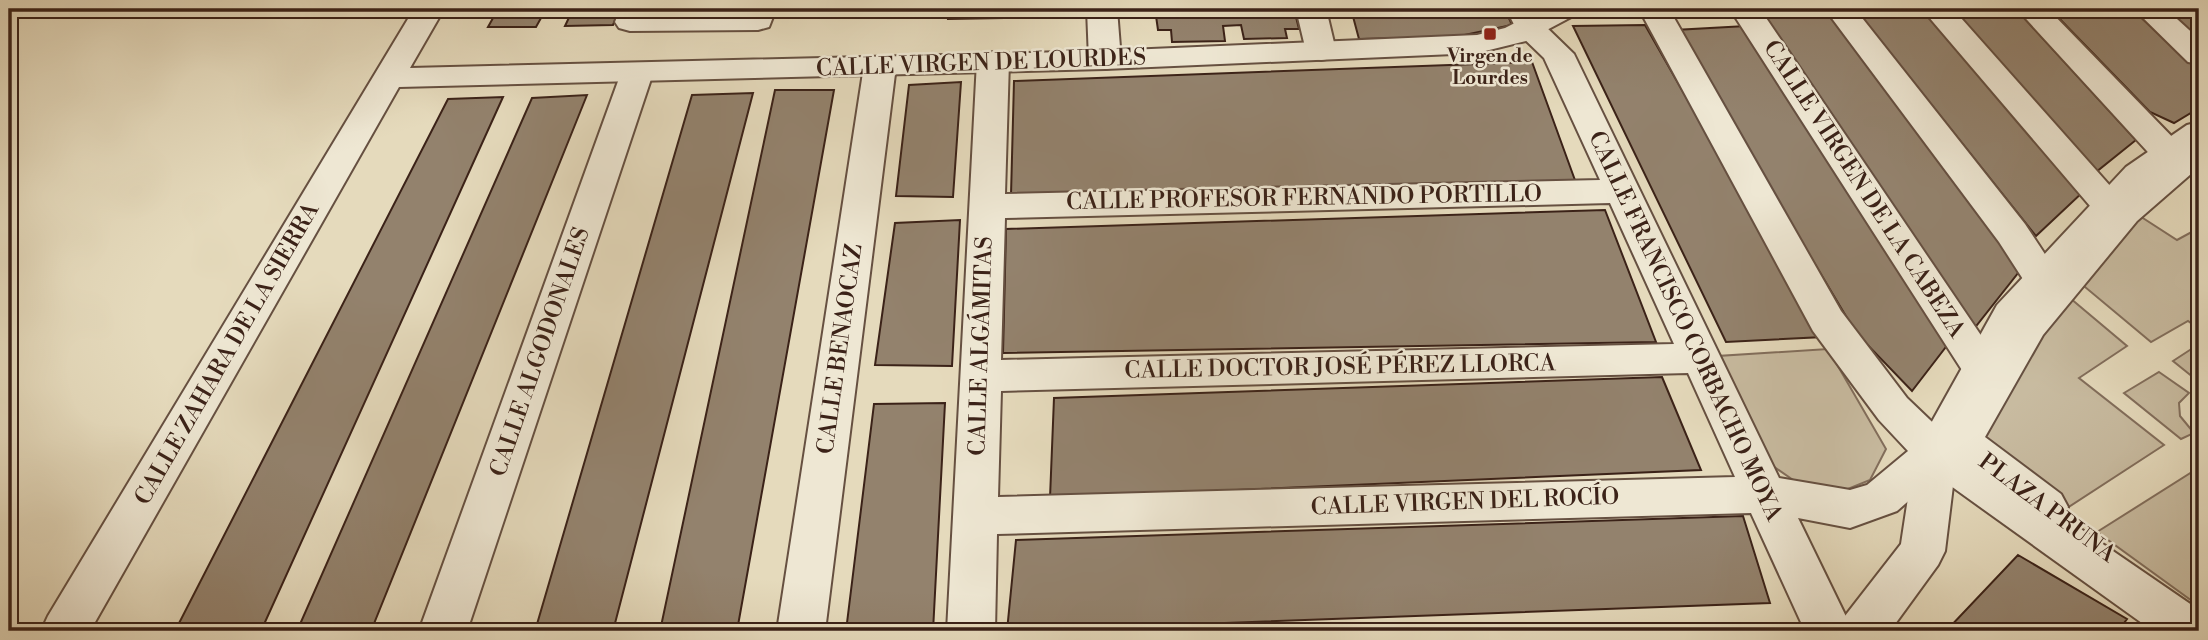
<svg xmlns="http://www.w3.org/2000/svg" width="2208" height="640" font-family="'Libre Bodoni',serif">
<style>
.green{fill:#c8bba0;stroke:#826e5c;stroke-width:2}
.building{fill:#93826d;stroke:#3b2218;stroke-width:2}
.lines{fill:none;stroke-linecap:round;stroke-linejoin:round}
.pedestrian-casing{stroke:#665041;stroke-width:4}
.minor-casing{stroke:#665041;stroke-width:4}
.tertiary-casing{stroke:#665041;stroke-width:4}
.pedestrian{fill:#eee7d3;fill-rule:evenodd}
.minor{fill:#eee7d3;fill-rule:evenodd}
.tertiary{fill:#eee7d3;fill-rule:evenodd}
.poi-dot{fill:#8f2418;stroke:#eee7d3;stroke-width:2.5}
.labels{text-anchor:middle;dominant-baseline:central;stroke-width:5;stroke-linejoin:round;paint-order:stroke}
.far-poi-label{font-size:19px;font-weight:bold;fill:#3b2218;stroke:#eee7d3}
.street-label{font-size:23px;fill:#3b2218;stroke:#eee7d3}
</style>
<rect width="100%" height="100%" fill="#e5dabc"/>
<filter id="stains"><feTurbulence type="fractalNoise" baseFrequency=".00286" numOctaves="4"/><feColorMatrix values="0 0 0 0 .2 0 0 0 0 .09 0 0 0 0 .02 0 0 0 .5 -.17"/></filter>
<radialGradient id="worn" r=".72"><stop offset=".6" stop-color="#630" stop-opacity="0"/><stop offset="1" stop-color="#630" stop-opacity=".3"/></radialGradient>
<!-- green -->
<path class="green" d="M2132,211l45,29 22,-12v101l-11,-8 -37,21 -78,-65z
M2064,293l63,53 -48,32 85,67 -103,67 -77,-57 -8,-28z
M2199,344v38l-26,-21z
M1828,349l58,100 -16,31 -27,11h-34l-39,-27 -52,-108z
M2159,372l30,21 -10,10 1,13 14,17 -13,6 -57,-46z
M2192,472l7,6v128l-102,-74z"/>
<!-- building -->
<path class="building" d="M498,9h48l-10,18h-48z
M573,9h47l-7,16 -48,1z
M949,9h56l-1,9 -56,1z
M1018,9h56v8l-57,1z
M1155,9h139l5,20h-14l2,9 -43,1 -3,-14 -18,1 2,15 -53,1 -1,-12h-13z
M1351,9h154l7,16 -57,12 -96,2z
M1756,9h69l197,259 -49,62z
M1855,9h67l162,182 -48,45z
M1952,9h64l120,131 -40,32z
M2050,9h82l67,62v37l-25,15 -24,-11z
M2167,9h32v30z
M1645,25l178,312 -97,5 -153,-316z
M1746,26l206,313 -40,52 -56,-58 -181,-303z
M1532,62l44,121 -565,12 3,-114z
M961,82l-8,115 -57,-1 13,-111z
M775,90h59l-97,541h-77z
M753,93l-140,538h-78l157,-536z
M587,95l-216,536h-74l235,-533z
M503,97l-242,534h-86l273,-532z
M1605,210l51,132 -653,11 3,-124z
M960,220l-8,146 -77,-1 20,-142z
M1662,377l39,93 -651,28 4,-100z
M945,403l-12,228h-87l28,-227z
M1743,516l27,87 -763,28 9,-91z
M2018,555l109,64 -9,12h-172z"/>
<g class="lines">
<defs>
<path id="pedestrian" d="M620,9h30l-2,4 97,-1 1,-3h30l-7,18 -11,3 -128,1 -11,-3 -4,-6z
M2199,142v25l-62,54 -94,114 -58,102 76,57 7,13 -7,13 -15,5 -15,-5 -74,-56 -14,-27 72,-122 96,-112 60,-49z"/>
<path id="minor" d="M1087,9h30l4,51 -5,7 -11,2 -11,-2 -5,-7z
M1296,9h30l10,42 -4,7 -11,2 -11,-2 -4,-7z
M1506,9h30l7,15 31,30 205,424 71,12 17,-5 41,-34 -29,-31 -66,-89 -174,-322h30l172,302 66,87 44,42 248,170v21h-46l-216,-155 -40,35 -47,17 -52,-10 55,113h-48l-54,-118 -754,21 -2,97h-48l30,-570 5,-7 11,-2 11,2 5,7 -4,133 595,-14 -56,-122 -25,-24zM1610,203l64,141 -673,16 4,-142zM1688,373l47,104 -737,20 3,-106z
M1730,9h30l237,350 6,11 -6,11 -14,4 -14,-4z
M1825,9h30l170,215 37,56 -6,10 -13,3 -13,-3 -31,-48z
M1922,9h31l167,188 6,8 -6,8 -12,4 -12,-4z
M2017,9h31l133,137 5,8 -5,8 -12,3 -12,-3z
M2134,9h32l33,30v25l-11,-2z
M880,57l11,2 5,7 -71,565h-48l87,-565 5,-7z
M637,63l11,3 5,7 -186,558h-48l202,-558 5,-7z"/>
<path id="tertiary" d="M414,9h30l-34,59 695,-17 372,-16 28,-7 37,-19h37l-4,6 -49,26 -49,12 -372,16 -706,18 -309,544h-49l7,-15z
M2199,122v27l-49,34 -124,140 -69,130 -12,98 -7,14 -48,66h-52l7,-15 56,-72 14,-92 82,-147 129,-138 61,-42z"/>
</defs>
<!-- pedestrian casing -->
<use href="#pedestrian" class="pedestrian-casing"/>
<!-- minor casing -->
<use href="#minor" class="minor-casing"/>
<!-- tertiary casing -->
<use href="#tertiary" class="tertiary-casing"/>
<!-- pedestrian -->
<use href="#pedestrian" class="pedestrian"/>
<!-- minor -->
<use href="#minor" class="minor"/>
<!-- tertiary -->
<use href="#tertiary" class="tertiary"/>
</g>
<!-- markers -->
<rect class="poi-dot" x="1483" y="27" width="14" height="14" rx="3.5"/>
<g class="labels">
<!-- far-poi labels -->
<g class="far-poi-label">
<text x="1490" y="56">Virgen de<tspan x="1490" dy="22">Lourdes</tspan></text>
</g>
<!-- street labels -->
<g class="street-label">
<text transform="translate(981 63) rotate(-2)">CALLE VIRGEN DE LOURDES</text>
<text transform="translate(1864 189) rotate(57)">CALLE VIRGEN DE LA CABEZA</text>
<text transform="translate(1304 198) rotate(-1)">CALLE PROFESOR FERNANDO PORTILLO</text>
<text transform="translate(1685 326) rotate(65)">CALLE FRANCISCO CORBACHO MOYA</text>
<text transform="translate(981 346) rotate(-88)">CALLE ALGÁMITAS</text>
<text transform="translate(840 349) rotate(-82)">CALLE BENAOCAZ</text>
<text transform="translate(540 352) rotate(-71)">CALLE ALGODONALES</text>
<text transform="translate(227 354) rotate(-60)">CALLE ZAHARA DE LA SIERRA</text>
<text transform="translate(1340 367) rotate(-1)">CALLE DOCTOR JOSÉ PÉREZ LLORCA</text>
<text transform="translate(1465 502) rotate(-2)">CALLE VIRGEN DEL ROCÍO</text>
<text transform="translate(2047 508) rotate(37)">PLAZA PRUNA</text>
</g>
</g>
<!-- margin -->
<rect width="2208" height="640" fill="none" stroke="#e5dabc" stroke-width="35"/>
<rect x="10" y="10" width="2187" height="619" fill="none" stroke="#3b2218" stroke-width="3.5"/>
<rect x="18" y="18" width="2173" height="605" fill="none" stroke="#3b2218" stroke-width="2"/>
<rect width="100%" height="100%" filter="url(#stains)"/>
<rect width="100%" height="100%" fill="url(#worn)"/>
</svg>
